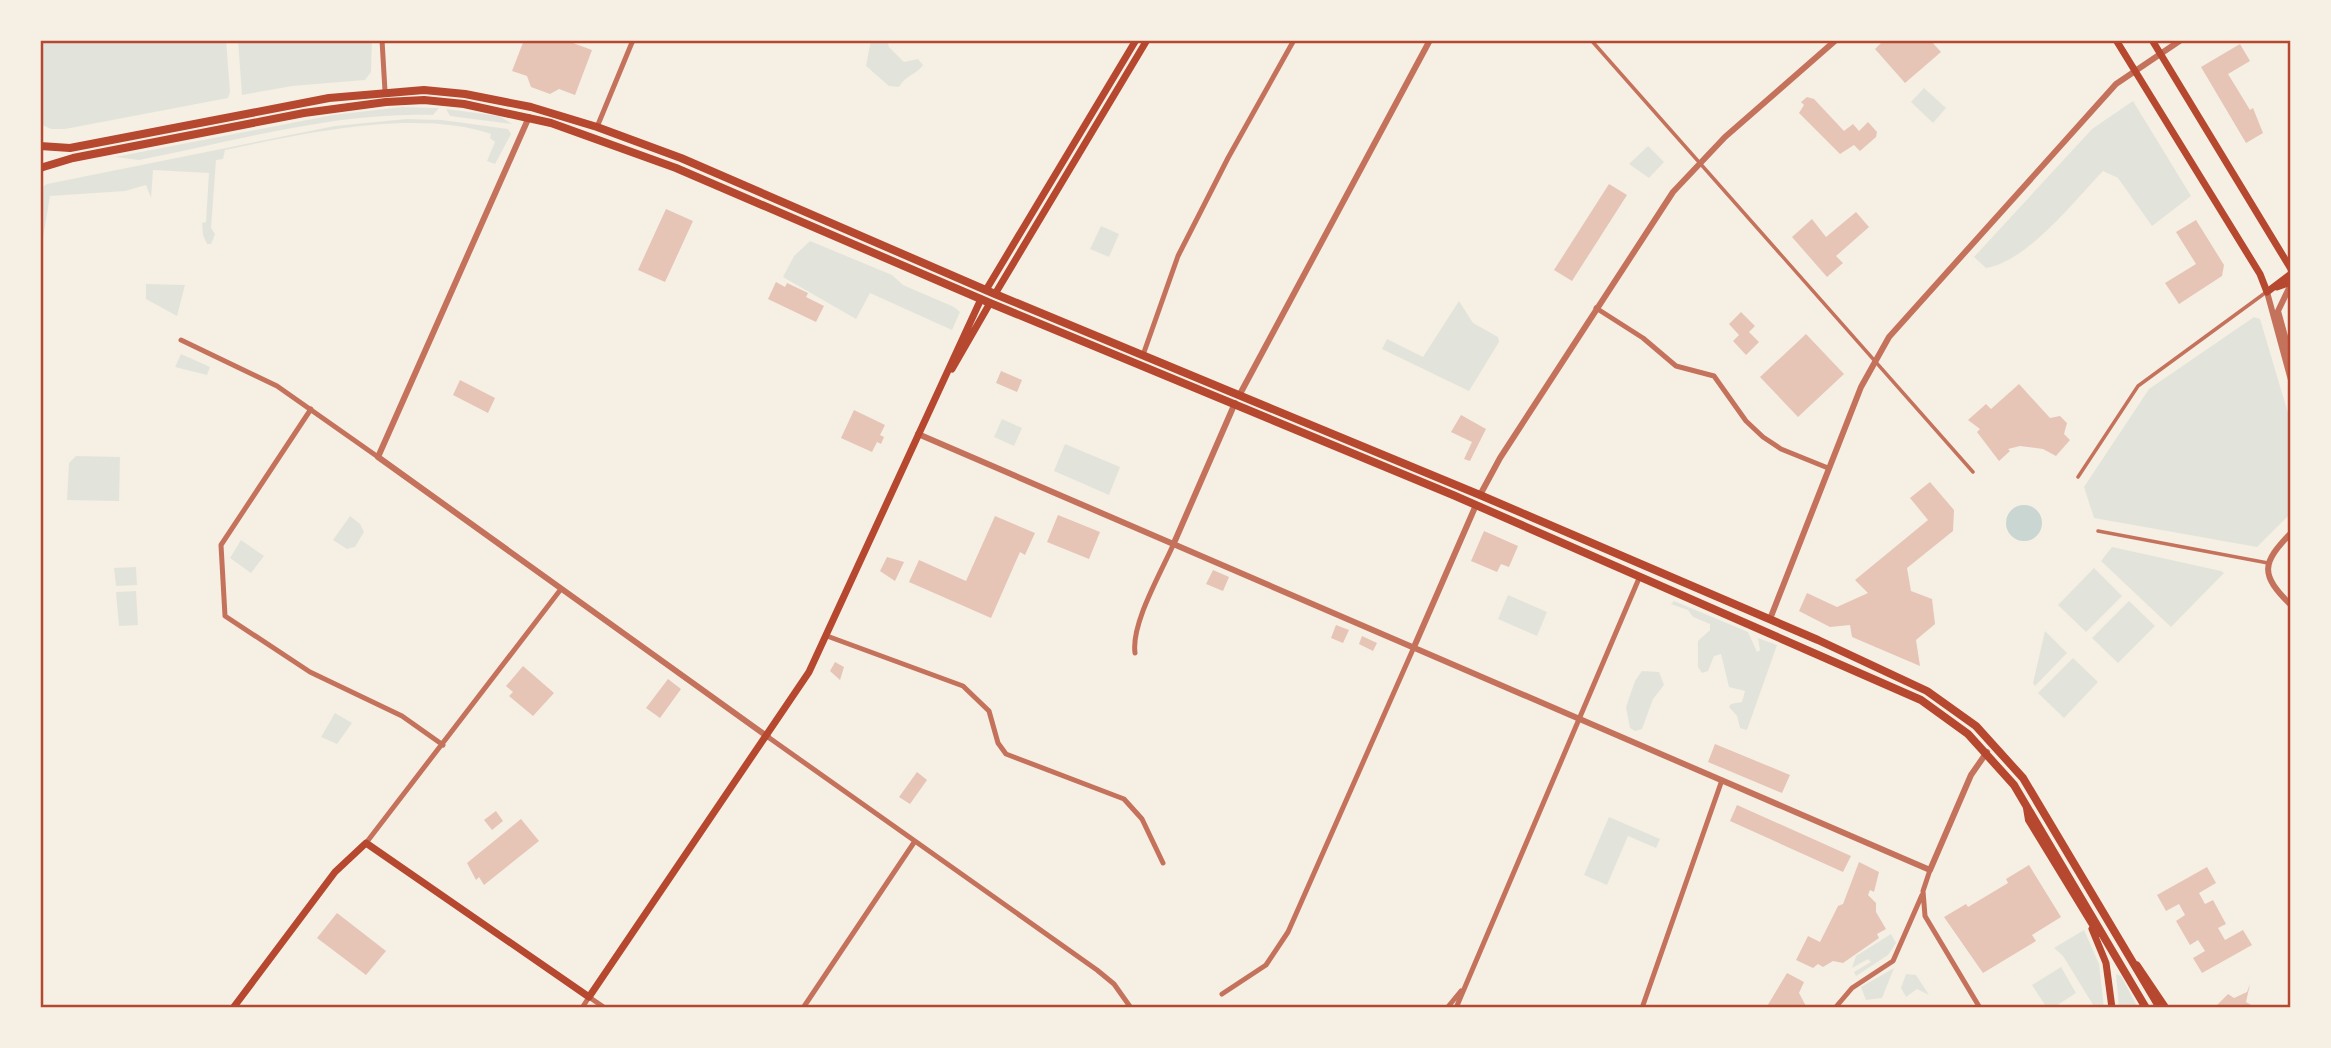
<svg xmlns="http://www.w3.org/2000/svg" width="2331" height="1048" font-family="'DejaVu Sans',sans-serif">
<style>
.green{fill:#e2e4dc}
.water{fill:#c9d6d2}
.building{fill:#e6c5b7}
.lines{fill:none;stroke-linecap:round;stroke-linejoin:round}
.pedestrian{stroke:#c5725c;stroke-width:3.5}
.minor{stroke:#c5725c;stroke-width:5}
.tertiary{stroke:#c5725c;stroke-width:6}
.secondary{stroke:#b5482f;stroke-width:7}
.primary{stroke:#b5482f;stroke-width:8}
.neatline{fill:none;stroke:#b5482f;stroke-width:2.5}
</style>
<rect width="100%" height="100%" fill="#f6efe4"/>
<!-- green -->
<path class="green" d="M40,40h186l4,52 -2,6 -163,31h-14l-11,-5z
M238,40h134l-1,32 -6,8 -73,6 -50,9z
M871,40h16l2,7 15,15 14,-3 5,6c-7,10 -16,9 -24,22l-10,-1 -23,-20z
M1924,88l22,20 -13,15 -22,-21z
M2133,101l58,95 -39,30 -34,-48 -15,-7c-29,30 -75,90 -117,97l-12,-11 118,-128z
M402,107l37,1 -6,7c-99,-3 -197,26 -294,45l-24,-3 218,-42z
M446,109l53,7 13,8 -62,-8z
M407,119l35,1 66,9 3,5 -16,30 -8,-3 8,-19 -5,-4 1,-4c-74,-26 -191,0 -266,16l-2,9 -7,1 -5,68 4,6 -4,10h-4l-4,-9 -1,-12 4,-1 3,-49 -56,-3 -2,28 -5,-13 -21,6 -75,5 -10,60v-68l7,-4 288,-58z
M1648,146l16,16 -15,16 -20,-14z
M1101,226l18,8 -10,23 -19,-8z
M810,241l82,34 11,10 51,22 6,5 -8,18 -82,-37 -14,26 -73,-42 11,-21z
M146,284l39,1 -8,31 -31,-17z
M1459,301l14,22 25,14 1,5 -30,49 -87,-42 5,-10 36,18z
M2254,317l6,2 31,104v90l-34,34 -163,-29 -10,-31 65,-98z
M181,354l29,13 -3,8 -32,-8z
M1002,419l20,9 -8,18 -20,-9z
M1065,444l55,23 -11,28 -55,-24z
M76,456l44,1 -1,44 -52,-1 2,-37z
M350,516l10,8 4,8 -9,15 -8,2 -14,-9z
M241,540l23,16 -13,17 -21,-15z
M2112,547l109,24 3,2 -53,54 -70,-66z
M136,567l1,18 -21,1 -2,-18z
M2094,568l28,28 -36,36 -28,-27z
M136,591l2,34 -19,1 -3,-34z
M1508,595l39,17 -10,24 -39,-17z
M1674,601l74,31 9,20 3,-2 -2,-12 19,7 -30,85 -7,-2 -3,-12 -8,-9 2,-3 11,-2 3,-11 -16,-4 -8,-33 -7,2 -6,15 -6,2 -4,-6v-26l12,-11v-6l-17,-7 -5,-7 -17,-6z
M2129,601l26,25 -37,37 -26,-25z
M2045,631l22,22 -32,33 -2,-3z
M2073,658l25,24 -34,36 -26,-25z
M1642,671l17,1 5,13 -11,14 -11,30 -7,2 -5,-3 -4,-21 9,-26z
M335,713l17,10 -15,21 -16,-7z
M1609,817l51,22 -4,9 -28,-12 -21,49 -23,-10z
M2084,930l15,34 5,44h-9l-32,-52 -9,-8z
M1891,934l5,9 -8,12 -32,21 -2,-4 17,-10 -3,-3 -16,9 4,-12z
M2061,967l15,26 -23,15h-6l-15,-23z
M1894,968l-12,30 -16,2 -5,-13z
M1906,974l10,1 13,20 -12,-6 -11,8 -5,-9z
M2116,974l5,2 17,32h-19z"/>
<!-- water -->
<path class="water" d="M2006 523a18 18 0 1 1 36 0a18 18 0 1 1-36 0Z"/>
<!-- building -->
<path class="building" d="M524,40h41l27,10 -17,45 -16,-6 -9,5 -19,-7 -4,-11 -15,-5z
M1884,40h46l11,12 -36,31 -30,-34z
M2240,44l10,17 -22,13 22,36 3,-2 10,25 -17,10 -45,-76z
M1807,97l7,2 30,32 9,-7 6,7 9,-9 9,10 -1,5 -16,14 -6,-6 -14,9 -41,-41 5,-8 -3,-3z
M1609,184l18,11 -55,86 -18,-11z
M666,209l27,12 -28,61 -27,-12z
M1856,212l13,15 -33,29 7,7 -16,14 -35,-40 20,-18 14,18z
M2196,220l28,45 -2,11 -43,28 -14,-21 31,-19 -20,-32z
M776,282l9,5 2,-4 21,10 -2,4 18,9 -8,16 -48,-23z
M1741,312l14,14 -6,6 10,10 -13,13 -13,-14 6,-6 -10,-11z
M1806,334l38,40 -46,43 -38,-40z
M1001,371l21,9 -5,12 -21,-9z
M460,380l35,18 -7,15 -35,-18z
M2019,384l31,34 10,-2 7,7 -3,11 6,6 -14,16 -13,-7 -23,-3 -12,3 2,2 -11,10 -22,-29 3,-3 -12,-9 18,-16 5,5z
M854,410l31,15 -5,10 4,2 -3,7 -4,-2 -5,10 -31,-14z
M1461,415l25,14 -16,32 -6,-2 8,-17 -21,-10z
M1930,482l24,28 -1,21 -46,37 4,23 21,8 3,25 -19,16 4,26 -68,-29 -2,-12 -20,2 -31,-16 8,-18 30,14 31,-14 -13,-13 73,-60 -18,-22z
M1058,515l42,17 -11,27 -42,-17z
M995,516l40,17 -10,22 -5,-3 -29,66 -82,-36 10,-22 47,21z
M1484,531l34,15 -9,21 -8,-3 -4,8 -26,-11z
M887,557l17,5 -9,19 -15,-10z
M1213,570l16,7 -6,14 -17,-7z
M1336,625l13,5 -6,13 -12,-5z
M1362,636l15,7 -4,8 -14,-7z
M835,662l9,5 -4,13 -10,-9z
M523,666l31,27 -21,23 -24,-20 4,-4 -7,-6z
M668,679l13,10 -21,29 -14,-10z
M1715,744l75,31 -8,18 -74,-31z
M917,772l10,8 -17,24 -11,-7z
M1737,805l114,51 -8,16 -113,-51z
M496,811l7,10 -11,9 -8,-10z
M521,819l18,22 -55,44 -5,-8 -3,3 -9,-17z
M1859,862l20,10 -5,20 -4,-2 -2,5 8,8v9l10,17 -9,5 2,4 -36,25 -10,-2 -10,6 -5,-3 -5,4 -17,-8 12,-24 12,6 18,-36 5,-2z
M2029,865l32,52 -29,18 4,6 -53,32 -39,-56 22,-13 2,3 40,-24 -2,-4z
M2207,867l9,16 -17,10 6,11 8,-4 13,24 -8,4 7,12 18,-10 9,15 -50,28 -9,-15 12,-7 -7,-11 -8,5 -14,-24 9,-6 -6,-11 -13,7 -9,-16z
M337,913l49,38 -20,24 -49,-37z
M1787,973l17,9 -5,11 8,15h-41z
M2250,984l-4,18 10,6h-42l14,-14 6,4 13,-6z"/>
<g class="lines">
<!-- pedestrian -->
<path class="pedestrian" d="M1591,40l382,432
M2078,477l60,-91 127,-93
M2098,531l170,32"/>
<!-- minor -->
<path class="minor" d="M382,40l3,51
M597,127l36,-87
M1596,308l47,30 33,28 38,10 32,45 17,16 18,12 47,19
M181,340l96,46 101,71
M1143,355l35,-99 50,-98 66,-118
M311,409l-90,136 4,71 85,56 92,44 41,29
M827,636l136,50 26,25 9,32 8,11 118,45 18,20 21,44
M1135,653c-4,-30 27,-82 39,-110
M768,737l329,233 17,14 17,24
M366,843l195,-254
M1930,870l-7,21 2,25 55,92
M1222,994l44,-29 22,-33 126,-285
M582,1008l7,-11 16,11
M803,1008l112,-167
M1447,1008l14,-17
M1456,1008l184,-432
M1642,1008l80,-228
M1835,1008l17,-20 41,-27 29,-66"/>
<!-- tertiary -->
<path class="tertiary" d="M529,117l-151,340 390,280
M2291,284l-13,27 13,47
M2267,292l24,88
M1240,394l190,-354
M918,434l1012,436 41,-95 16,-23
M1480,495l20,-37 173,-266 52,-55 111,-97
M2291,533c-29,30 -32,41 0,72
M1174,543l61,-140
M1770,619l91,-232 28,-50 227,-253 65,-44
M1414,647l62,-142"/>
<!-- secondary -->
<path class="secondary" d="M2116,40l144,234 7,18
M2152,40l139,229
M2277,287l14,-5
M986,290l150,-250
M2267,292l24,-18
M995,294l152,-254
M952,369l38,-66
M2092,929l14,34 6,45
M2137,965l29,43
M233,1008l102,-136 31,-29 223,154 220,-325 172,-373"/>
<!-- primary -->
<path class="primary" d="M40,146l30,2 259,-50 95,-8 41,4 66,13 66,20 84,31 314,136 485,201 338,145 109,51 49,35 47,52 137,230
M40,168l33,-10 231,-45 82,-11 38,-2 40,4 87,19 125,45 314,135 463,192 468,205 47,34 46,51 132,223
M2027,808l2,12 69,113"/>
</g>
<!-- border -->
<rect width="2331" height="1048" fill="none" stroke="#f6efe4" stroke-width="84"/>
<rect x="42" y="42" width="2247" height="964" class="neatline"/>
</svg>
